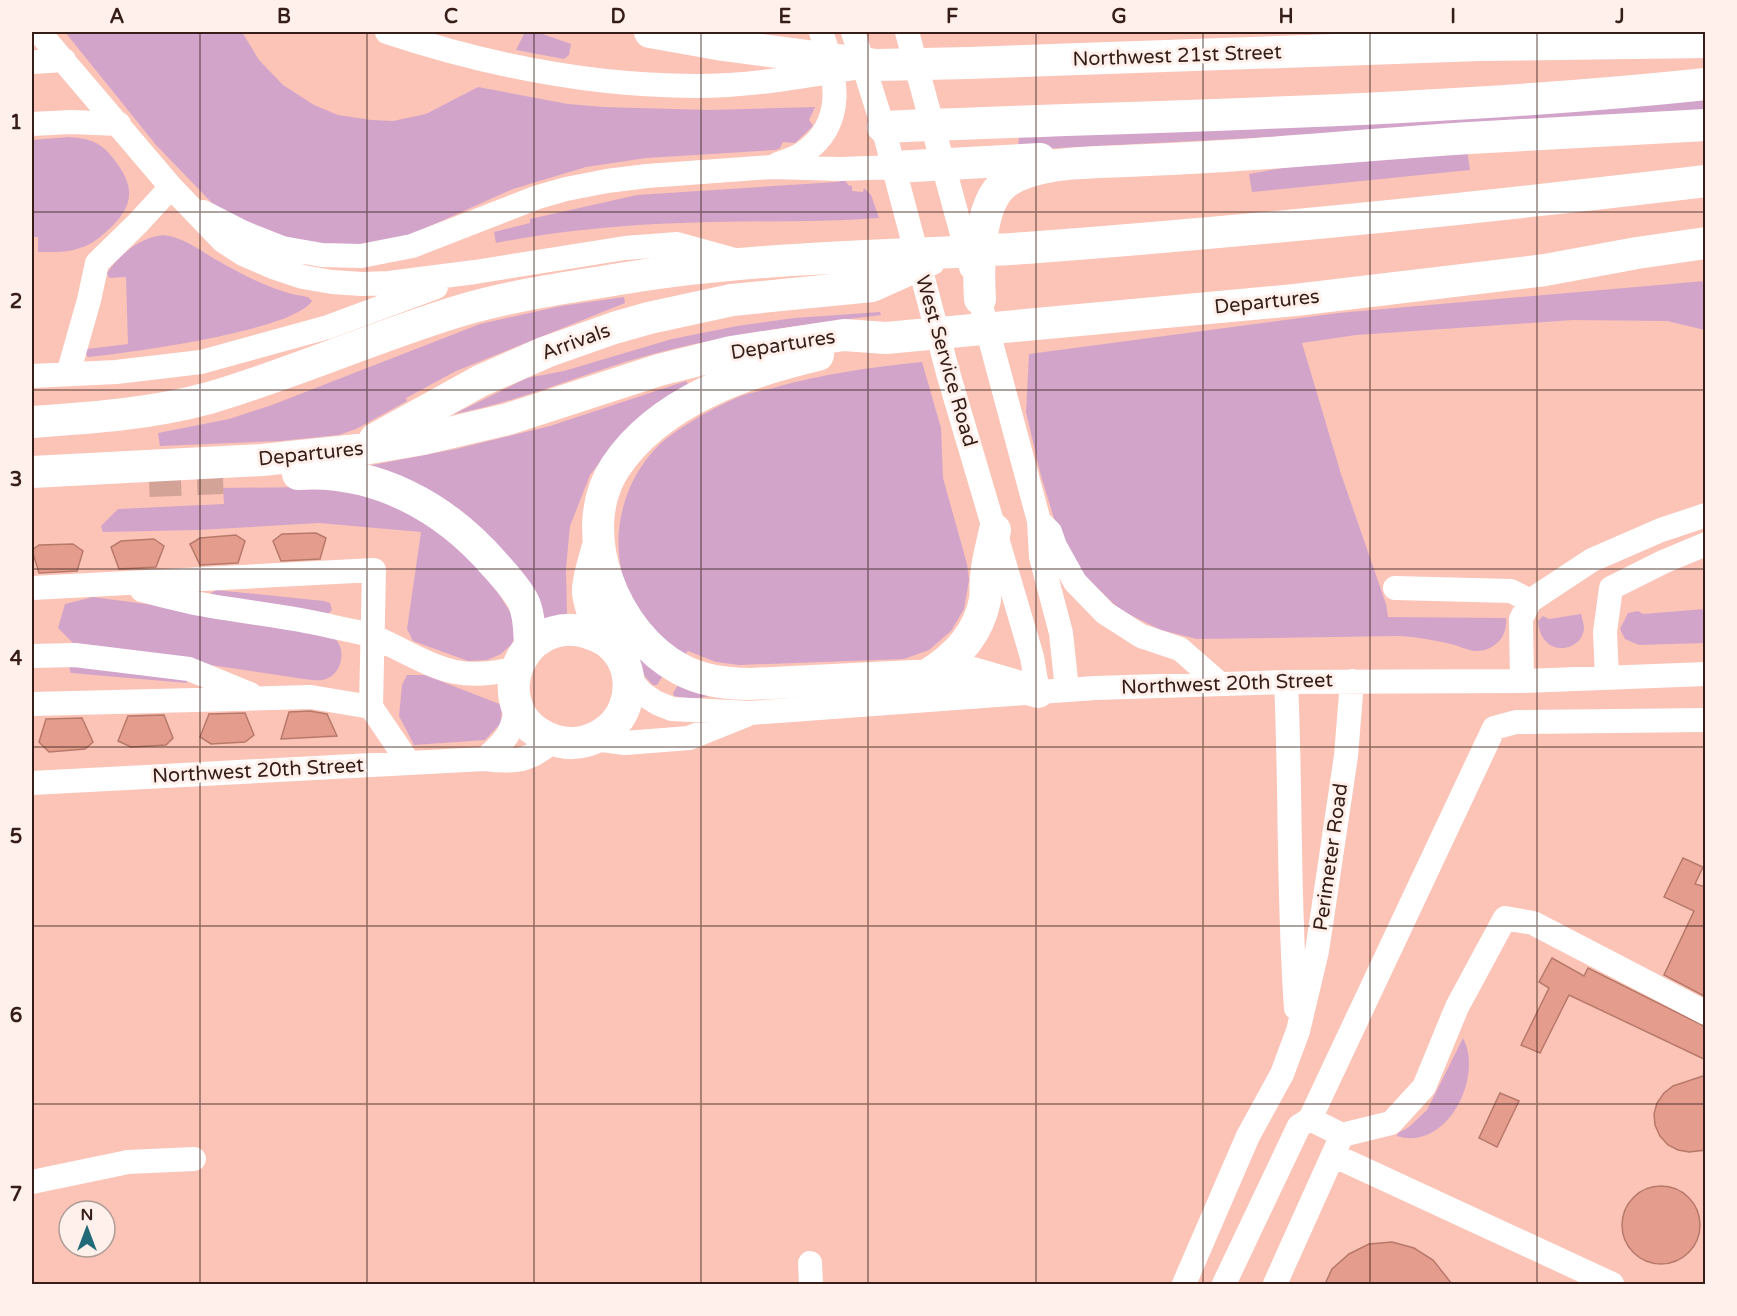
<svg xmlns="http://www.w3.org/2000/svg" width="1737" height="1316" font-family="'Varela Round',sans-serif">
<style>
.green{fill:#d3a4ca}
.building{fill:#e49d8d;stroke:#b8796a;stroke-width:1.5}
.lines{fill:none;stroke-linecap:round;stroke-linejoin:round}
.major-tunnel{stroke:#d4a397;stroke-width:32;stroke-dasharray:32 16;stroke-linecap:butt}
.minor{stroke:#fff;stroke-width:24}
.major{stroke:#fff;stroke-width:32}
.grid{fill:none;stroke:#361d17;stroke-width:1.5;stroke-opacity:0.55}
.labels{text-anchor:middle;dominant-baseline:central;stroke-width:6;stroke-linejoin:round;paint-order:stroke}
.street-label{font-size:20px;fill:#361d17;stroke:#fff0ec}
.neatline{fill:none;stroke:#361d17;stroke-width:2}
.grid-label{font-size:20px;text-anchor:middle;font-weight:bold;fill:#361d17}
</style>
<rect width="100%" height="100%" fill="#fbc4b7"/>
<!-- green -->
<path class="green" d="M65,32h177l17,28 24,25 31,20 24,10 33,5 22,1 33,-7 52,-27 90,17 36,3 104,3 107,-3 -6,13 4,6 -18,17 -12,-1 -3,6 -4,2 -130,8 -60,9 -73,22 -114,51 -64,7 -64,-13 -45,-21 -14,-10 -56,-58z
M525,32h12l34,12 -2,11 -5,4 -48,-9z
M1705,93v22l-687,35 1,-14z
M69,137c24,2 33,6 47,25 21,28 16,46 -9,69 -8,7 -16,14 -27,17 -14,5 -28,4 -42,4v-15h-6v-97z
M1467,150l3,20 -218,22 -3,-18 33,-6z
M845,180l3,5 4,1v5l11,1 1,-4 7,7 8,23c-65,5 -131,2 -197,5 -62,2 -125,8 -186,20l-2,-11 36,-9v-4l107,-24 199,-13z
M163,235c19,2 34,13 50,23 28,16 62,35 95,39l4,4c-19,30 -185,52 -224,56l-3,-4 2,-4 41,-5 -2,-67 -17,1 -2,-5c13,-19 32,-35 56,-38z
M1705,281v49l-38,-9 -94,-1 -217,15 -54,8 39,131 45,130 2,13 118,1c2,19 -12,34 -32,33 -7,-1 -15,-5 -23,-7 -17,-4 -34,-7 -52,-8l-202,3 -36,-9 -41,-20 -36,-35 -28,-50 -15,-49 -15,-64 3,-58 309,-41z
M624,297l1,6 -169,68 -50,27 1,3 -51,28 -17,6 -59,6 -120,5 -2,-13 71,-14 43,-14 208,-81 81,-18z
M880,312l1,3c-81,10 -160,20 -239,42 -63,18 -124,45 -188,57l73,-36 37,-7 108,-32 65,-13 57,-8z
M922,362l19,66 2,50 24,86 2,16 -5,29 -13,22 -22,19 -25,9 -165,6 -23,-3 -28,-11 -5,6c-12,-12 -27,-24 -39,-38 -40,-51 -31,-127 13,-172 17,-17 54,-38 77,-48 12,-6 27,-8 39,-11 49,-14 98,-21 149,-26z
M686,381l4,6 -65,43 -35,45 -20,51 -4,42 1,46 -23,5 -25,-49 -162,-102 99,-19 94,-23z
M309,487l53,4 56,26 39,27 35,39 23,37 -1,19 -2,5 -11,10 -14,6 -19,1 -55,-20 -6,-12 14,-97 -102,-9 -121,7 -95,2 -2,-6 17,-17 106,-5 -1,-16z
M216,590l108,11 6,2 2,7 -4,4 -117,-17v-4z
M93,597l97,13 143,27c14,10 10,36 -7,42 -5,2 -10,1 -15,1l-236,-35 -17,-17 7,-24z
M1705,609v34l-66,2 -14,-6 -5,-10 8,-16 10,-2 5,3z
M1581,614c1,5 3,10 3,14 -1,24 -43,32 -46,-7l5,-5 6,3z
M639,655l25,19 -7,11h-4c-8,-8 -15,-16 -16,-28z
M73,662l113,14 1,7 -116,-10 -2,-6z
M407,675h18l77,30 -1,18 -16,17 -71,5 -15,-29 3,-31z
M680,682l36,13 -25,4 -17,-3 -1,-3z
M1463,1038c21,39 -16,114 -66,98l1,-3 11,-6 18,-17z"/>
<!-- building -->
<path class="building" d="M316,533l10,5 -6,21 -39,2 -8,-20 9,-7z
M236,535l9,6 -7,22 -38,2 -10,-21 10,-6z
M154,539l10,7 -8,21 -37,2 -8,-22 10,-6z
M73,544l10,7 -6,20 -38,2 -7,-23 7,-5z
M310,711l17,3 10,22 -56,3 8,-27z
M245,713l9,22 -9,7 -34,2 -11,-7 9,-23z
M164,715l9,23 -7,7 -35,2 -13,-6 10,-25z
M82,718l11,24 -8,7 -36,3 -10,-10 7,-23z
M1683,858l20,9 -8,17 11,3v110l-42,-22 30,-64 -30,-14z
M1552,958l32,18 4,-8 118,59v33l-137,-65 -29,58 -19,-8 28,-57 -10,-6z
M1706,1075v75l-17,2 -11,-2 -10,-5 -8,-9 -5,-11 -1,-11 3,-11 7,-10 9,-7z
M1500,1093l19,8 -22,46 -18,-9z
M1622 1225a39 39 0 1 1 78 0a39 39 0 1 1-78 0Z
M1392,1242l22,6 19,12 19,24h-127l7,-15 17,-15 20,-10z"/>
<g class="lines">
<!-- major-tunnel -->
<path class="major-tunnel" d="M149,481l74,-3"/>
<!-- minor -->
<path class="minor" d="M39,32l132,155 52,54 20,13 30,13 30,10 29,5 30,2 27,-1 86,-11 150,-24 52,-4 58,16
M387,32c100,33 203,54 309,54 53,0 106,-9 158,-18
M853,32l30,95 65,246 84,284 6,35
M907,32l64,235
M32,62l32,-2
M32,124l39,-2 48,2
M778,164c8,-3 18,-6 25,-11 45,-30 33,-79 18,-121
M203,212l39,20 40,16 40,7 39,1 51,-10 126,-49 28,-8 41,-8 40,-5 125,-9 69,2 53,-2
M983,313l56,208 2,36 20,76 6,57
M68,374l21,-74 8,-37 41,-40 33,-36
M32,376l84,-4 85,-10 127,-35 108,-40
M1042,524l8,8 5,14 20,36 30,31 36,23 39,13 40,35
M32,588l342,-18 -3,137 38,56
M1395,588l116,3 19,10
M142,590c20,5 39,10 58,14 43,8 87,12 130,22 14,4 31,5 44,11 56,25 77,48 142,31
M32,656l43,-1 114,14 61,25
M628,678l15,16 14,9 15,6 78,4 345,-25 191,-6 236,-1 184,-7
M1607,678l-2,-46 6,-44 52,-26 43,-18
M1522,681l-1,-62 9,-18 62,-41 69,-30 45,-15
M1286,682c5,108 2,217 10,326
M32,704l279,-7 60,10
M594,739l31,4 64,-5 57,-23
M485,759c20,-18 30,-28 31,-56
M32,783l453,-24c30,4 45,2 68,-18
M1342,1135l-32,-16 184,-391 22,-6 190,-2
M1333,1155l279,129
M32,1182l96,-20 66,-3
M810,1263l1,21
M1184,1284l64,-148 34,-62 16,-43 19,-80 29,-195 6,-75
M1224,1284l75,-158 11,-7
M1275,1284l67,-149 49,-12 33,-36 33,-80 48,-89 28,5 173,90"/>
<!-- major -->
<path class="major" d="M650,32l73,13 154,20 92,-2 510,-18 227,-3
M883,127c274,-12 549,-14 823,-43
M894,167l146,-8
M980,299c-2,-32 -2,-95 25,-116 30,-22 84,-20 120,-22 33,-1 66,-3 100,-5 81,-5 163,-13 244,-18 79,-5 158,-8 237,-13
M818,355c-73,17 -158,46 -202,111 -44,65 -1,169 64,203 22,12 46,15 70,15l223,-11 65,19
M32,422c59,-4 119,-8 177,-24 85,-25 165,-61 250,-87 54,-16 111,-24 167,-33 132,-22 267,-21 400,-30 227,-17 453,-40 680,-67
M375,439l105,-58 66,-29 68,-24 35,-10 83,-18 140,-14 58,-26
M32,472l230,-12 96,-10 65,-11 85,-20 151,-49 72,-18 113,-17 42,3 409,-38 250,-30 92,-17 69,-10
M298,474c78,-5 147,33 197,91 10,11 21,23 28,36 7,14 6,30 7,45
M597,549c-3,13 -10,31 -9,44 2,15 10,35 18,47 3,4 7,6 10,10 13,15 16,37 9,56 -6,17 -21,30 -39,35 -13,4 -27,2 -40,-4 -68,-32 -19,-142 60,-96
M927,675c29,-17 51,-40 58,-75 1,-8 0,-16 1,-23 1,-16 6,-32 9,-47"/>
</g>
<!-- grid -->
<path class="grid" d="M200,32v1252M367,32v1252M534,32v1252M701,32v1252M868,32v1252M1036,32v1252M1203,32v1252M1370,32v1252M1537,32v1252M32,212h1674M32,390h1674M32,569h1674M32,747h1674M32,926h1674M32,1104h1674"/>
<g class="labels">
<!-- street labels -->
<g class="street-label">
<text transform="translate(1177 56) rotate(-2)">Northwest 21st Street</text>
<text transform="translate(1267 302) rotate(-6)">Departures</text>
<text transform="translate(576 342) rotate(-20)">Arrivals</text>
<text transform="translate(783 345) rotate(-9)">Departures</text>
<text transform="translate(946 361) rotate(74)">West Service Road</text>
<text transform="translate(311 454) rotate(-6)">Departures</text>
<text transform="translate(1227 684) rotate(-2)">Northwest 20th Street</text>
<text transform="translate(258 771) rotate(-3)">Northwest 20th Street</text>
<text transform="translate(1331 857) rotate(-82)">Perimeter Road</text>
</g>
</g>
<!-- border -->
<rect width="1737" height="1316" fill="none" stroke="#fff0ec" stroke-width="66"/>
<!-- north arrow -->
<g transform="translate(87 1229)"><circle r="28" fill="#fff0ec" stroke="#af9c97" stroke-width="1.5"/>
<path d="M0-4.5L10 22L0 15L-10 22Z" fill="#226a78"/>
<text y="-9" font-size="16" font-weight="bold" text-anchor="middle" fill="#361d17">N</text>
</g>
<rect x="33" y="33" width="1671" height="1250" class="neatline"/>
<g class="grid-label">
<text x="117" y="23">A</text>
<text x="284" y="23">B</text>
<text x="451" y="23">C</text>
<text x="618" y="23">D</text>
<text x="785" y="23">E</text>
<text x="952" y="23">F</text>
<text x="1119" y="23">G</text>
<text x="1286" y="23">H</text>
<text x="1453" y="23">I</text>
<text x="1620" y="23">J</text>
<text x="16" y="129">1</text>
<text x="16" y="308">2</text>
<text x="16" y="486">3</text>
<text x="16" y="665">4</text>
<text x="16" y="843">5</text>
<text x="16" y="1022">6</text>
<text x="16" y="1201">7</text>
</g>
</svg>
